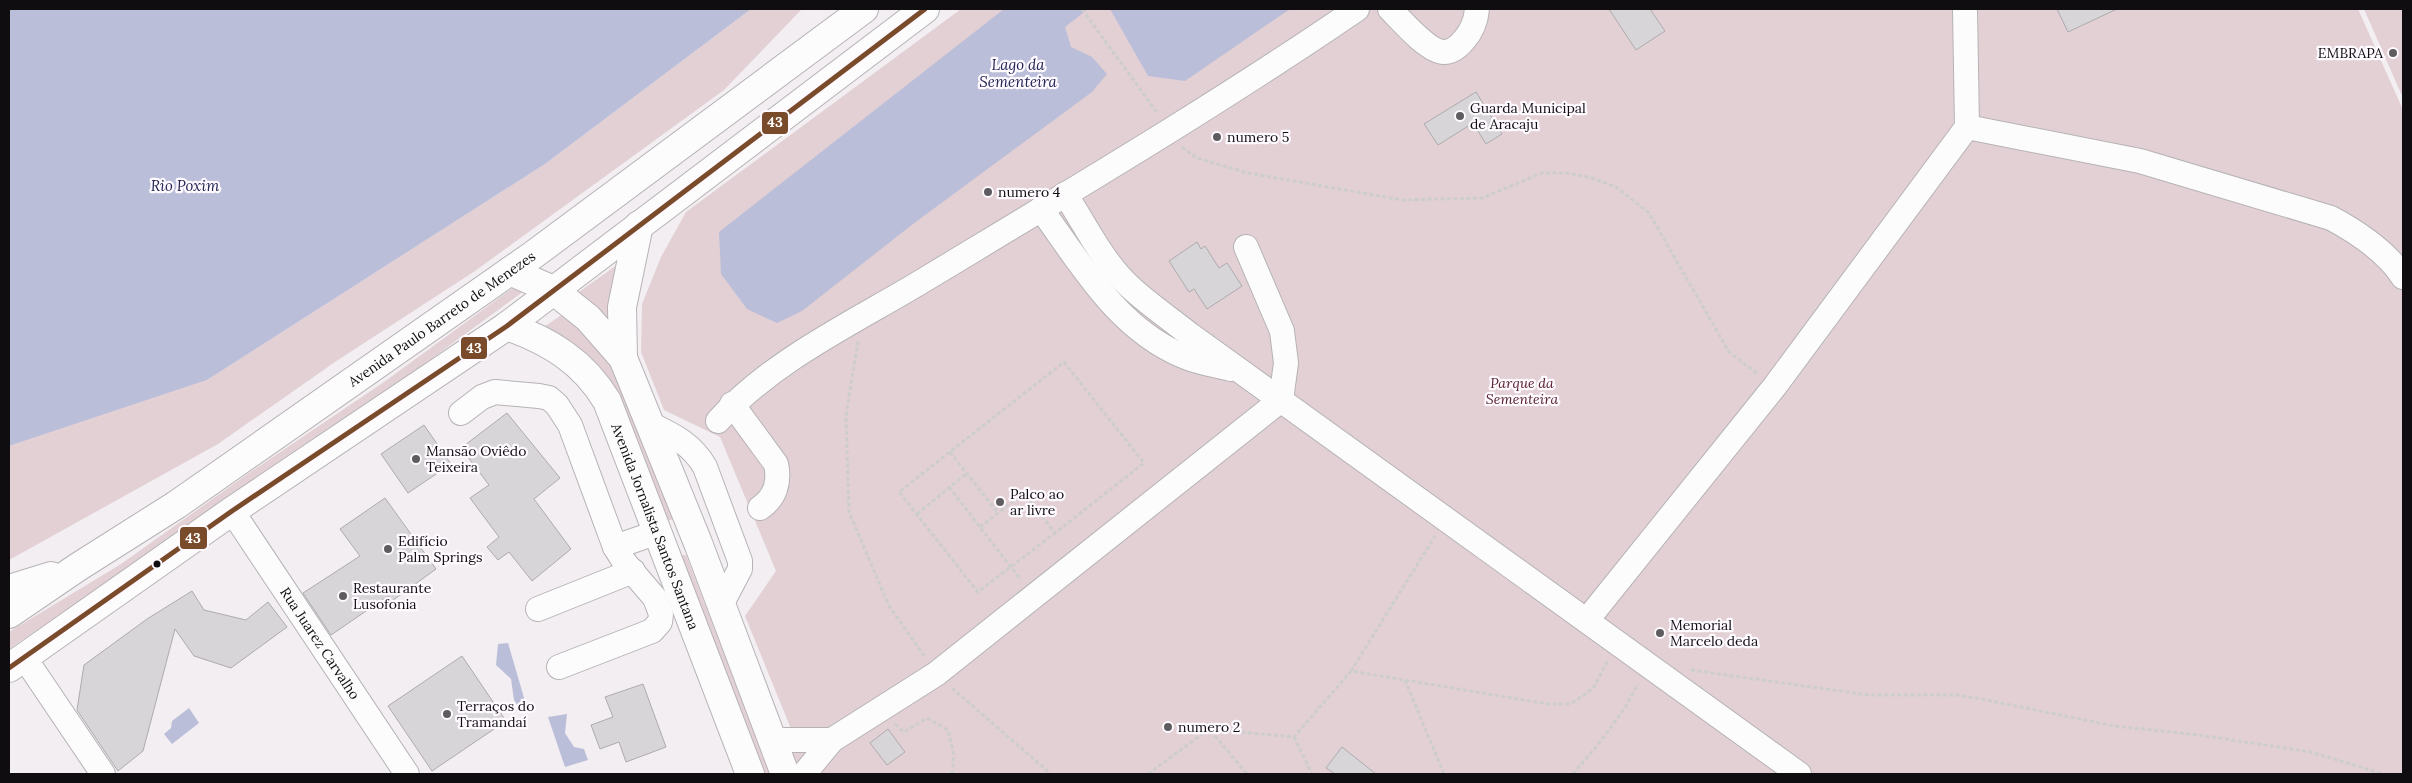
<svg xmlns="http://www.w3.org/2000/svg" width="2412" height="783" font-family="Lora,serif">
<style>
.green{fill:#e2d0d4}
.water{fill:#bbbed9}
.building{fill:#d7d5d8;stroke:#adabae}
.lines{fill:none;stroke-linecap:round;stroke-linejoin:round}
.minor-casing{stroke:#b6b3b6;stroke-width:26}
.major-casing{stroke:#b6b3b6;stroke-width:30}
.path{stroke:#cecdce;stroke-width:3;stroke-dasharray:4 2.5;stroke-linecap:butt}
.minor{stroke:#fdfcfd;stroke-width:24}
.major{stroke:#fdfcfd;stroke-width:28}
.bus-1-casing{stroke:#fefaff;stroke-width:9}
.bus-1{stroke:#7a4b2a;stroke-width:5}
.poi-dot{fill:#5e5c5e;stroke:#fefaff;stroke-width:2}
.bus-dot{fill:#0f0d0f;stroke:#fefaff;stroke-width:2}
.labels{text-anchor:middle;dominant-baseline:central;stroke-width:4.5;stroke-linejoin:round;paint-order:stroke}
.poi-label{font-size:14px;fill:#0f0d0f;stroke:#fefaff;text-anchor:start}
.street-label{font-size:14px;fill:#0f0d0f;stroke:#fefaff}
.park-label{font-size:14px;font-style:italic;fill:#5a222f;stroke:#fefaff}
.water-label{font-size:15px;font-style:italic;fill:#222554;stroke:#fefaff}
.line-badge{stroke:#fefaff;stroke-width:2}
.badge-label{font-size:14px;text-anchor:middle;font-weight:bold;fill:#fff}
</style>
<rect width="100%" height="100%" fill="#f2eef2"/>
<!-- green -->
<path class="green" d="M751,9h51l-78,81 -249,181 -140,91 -117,82 -209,116v-114l198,-66 338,-216z
M961,9h1397l45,101v664l-1609,-1 -11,-27h15l-53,-130 31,-45 -56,-134 -56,-27 -23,-58 1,-48 19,-47 25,-45z
M2364,9h39v89z
M627,258l-13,77 -38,-41z
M514,287l14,1 -138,101 -381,260v-17l112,-68 128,-91 135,-91z
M563,314c10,11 24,19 34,30 33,39 57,126 76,175l-11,4 -39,-106 -82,-88z
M677,555h9l84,219h-11z"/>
<!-- water -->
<path class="water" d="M9,9h742l-206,155 -338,216 -198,66z
M1004,9h84l-23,18 6,20 21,10 15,17 -15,18 -179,132 -111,87 -25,12 -30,-14 -26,-35 -2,-42z
M1110,9h180l-105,72 -37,-5z
M508,643l19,65 -6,3 -7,-11 -3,-21 -15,-14 2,-21z
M189,708l10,15 -27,21 -8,-10 7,-6 1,-7z
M567,714l-2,19 9,14 10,2 4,11 -23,7 -17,-50z"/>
<!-- building -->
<path class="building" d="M1609,9h41l15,22 -29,19z
M2057,9h60l-49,23z
M1476,92l26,42 -16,10 -13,-21 -35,22 -14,-21z
M1197,242l4,7 4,-3 14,22 8,-5 15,23 -35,23 -13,-20 -5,3 -20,-31z
M507,413l53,65 -26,21 37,50 -39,32 -23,-29 -11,8 -11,-13 12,-10 -29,-39 19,-13 -28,-37z
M424,425l27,39 -43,29 -27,-39z
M385,498l51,71 -44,32 -4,-5 -57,39 -28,-42 57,-37 -20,-27z
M192,591l12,19 42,10 22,-18 19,25 -56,41 -37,-12 -19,-27 -32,122 -25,20 -41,-61 7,-45 63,-46z
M462,656l44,65 -74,50 -44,-65z
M643,684l23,63 -40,15 -7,-20 -19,7 -9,-24 22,-8 -8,-20z
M888,729l17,23 -18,13 -17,-22z
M1342,747l34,27h-41l-9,-6z"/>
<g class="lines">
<defs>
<g id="minor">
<path d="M1390,9c11,11 38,43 54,43 8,0 15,-6 20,-12 8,-9 12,-19 13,-31"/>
<path d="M1967,127l173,34 191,57c26,14 56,34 72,59"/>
<path d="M1065,194c20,30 37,67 64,92 18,17 40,32 60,48l610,440"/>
<path d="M1041,209c40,55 76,119 142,147 15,7 32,9 48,13"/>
<path d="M732,404l44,60c4,18 -1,34 -16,44"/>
<path d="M461,413l21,-16 13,-5 44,4 10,2 8,7 13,20 45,122 43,-15"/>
<path d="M718,421c55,-62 141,-101 211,-144 144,-87 289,-173 428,-268"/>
<path d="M650,424c23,11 42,20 55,43l35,94v8l-19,36"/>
<path id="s1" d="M232,511l175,263"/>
<path d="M538,609l95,-38"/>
<path d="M1587,620l188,-234 192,-259 -2,-118"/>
<path d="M24,657l79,117"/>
<path d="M559,667l93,-36 8,-9 1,-8 -6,-16 -30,-35 -10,-16"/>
<path d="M772,740h60"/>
<path d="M804,774l28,-34 104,-66 345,-274 5,-37 -4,-32 -36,-84"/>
</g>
<g id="major">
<path d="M639,225l-17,82 1,51 75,185 87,231"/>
<path d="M510,271l43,19 35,28 35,40"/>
<path id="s2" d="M507,326c42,15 76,35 100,75l143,373"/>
<path d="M9,589l42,-13"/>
<path id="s3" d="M9,614l69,-47 98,-62 357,-250 331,-246"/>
<path d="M9,668l223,-157 275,-185 418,-317"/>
</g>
</defs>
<!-- minor casing -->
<use href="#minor" class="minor-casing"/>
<!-- major casing -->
<use href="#major" class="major-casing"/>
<!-- path -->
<path class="path" d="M1082,9l76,105
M1182,147l15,11 51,15 154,27 80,-2 60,-25h24l23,4 27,10 33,26 80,139 29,22
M858,341l-12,75 3,96 40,94 36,51
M950,452l48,61
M949,487l72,93
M917,514l49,-40
M980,527l44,-34 31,40 89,-70 -80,-101 -165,130 79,100 77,-59
M1691,670l178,25h87l26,4 132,27 85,9 112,17 72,22
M1351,671l84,-135
M1405,680l39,94
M952,688l99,86
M895,724l9,8 23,-14 21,12 6,25 -2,19
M1209,729l85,8 57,-66 197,33h22l13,-8 11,-9 14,-27
M1294,737l18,37
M1148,774l61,-45 38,45
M1573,774c24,-28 48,-56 65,-90"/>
<!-- minor -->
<use href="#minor" class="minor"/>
<!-- major -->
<use href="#major" class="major"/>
<defs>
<path id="bus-1" d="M9,668l223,-157 275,-185 418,-317"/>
</defs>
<!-- bus-1 casing -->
<use href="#bus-1" class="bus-1-casing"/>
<!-- bus-1 -->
<use href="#bus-1" class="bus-1"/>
</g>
<!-- markers -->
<g class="poi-dot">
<circle cx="2393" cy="53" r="5"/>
<circle cx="1460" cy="116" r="5"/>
<circle cx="1217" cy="137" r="5"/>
<circle cx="988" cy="192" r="5"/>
<circle cx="416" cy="459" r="5"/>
<circle cx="1000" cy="502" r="5"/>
<circle cx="388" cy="549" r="5"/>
<circle cx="343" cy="596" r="5"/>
<circle cx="1660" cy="633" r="5"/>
<circle cx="447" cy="714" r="5"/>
<circle cx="1168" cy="727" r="5"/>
</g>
<circle class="bus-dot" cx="157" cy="564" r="4.5"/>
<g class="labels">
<!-- poi labels -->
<g class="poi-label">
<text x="2383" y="53" text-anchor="end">EMBRAPA</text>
<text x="1470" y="108">Guarda Municipal<tspan x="1470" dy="16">de Aracaju</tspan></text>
<text x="1227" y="137">numero 5</text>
<text x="998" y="192">numero 4</text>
<text x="426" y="451">Mansão Oviêdo<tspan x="426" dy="16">Teixeira</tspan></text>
<text x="1010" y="494">Palco ao<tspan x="1010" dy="16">ar livre</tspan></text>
<text x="398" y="541">Edifício<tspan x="398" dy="16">Palm Springs</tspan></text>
<text x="353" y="588">Restaurante<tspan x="353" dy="16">Lusofonia</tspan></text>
<text x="1670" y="625">Memorial<tspan x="1670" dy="16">Marcelo deda</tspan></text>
<text x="457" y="706">Terraços do<tspan x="457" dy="16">Tramandaí</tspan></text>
<text x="1178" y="727">numero 2</text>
</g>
<!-- street labels -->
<g class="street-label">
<text stroke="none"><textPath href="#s3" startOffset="524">Avenida Paulo Barreto de Menezes</textPath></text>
<text stroke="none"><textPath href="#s2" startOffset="262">Avenida Jornalista Santos Santana</textPath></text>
<text stroke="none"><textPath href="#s1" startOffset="159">Rua Juarez Carvalho</textPath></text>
</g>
<!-- park labels -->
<g class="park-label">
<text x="1522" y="383">Parque da<tspan x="1522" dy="16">Sementeira</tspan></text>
</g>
<!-- water labels -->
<g class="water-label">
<text x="1018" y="64">Lago da<tspan x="1018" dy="17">Sementeira</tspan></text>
<text x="185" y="185">Rio Poxim</text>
</g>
</g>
<g class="line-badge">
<rect x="761" y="111" width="28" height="24" rx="5" fill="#7a4b2a"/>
<rect x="460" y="336" width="28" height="24" rx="5" fill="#7a4b2a"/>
<rect x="179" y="526" width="29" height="24" rx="5" fill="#7a4b2a"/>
</g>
<g class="badge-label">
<text x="775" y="127">43</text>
<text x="474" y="353">43</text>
<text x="193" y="543">43</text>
</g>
<!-- border -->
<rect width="2412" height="783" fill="none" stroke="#0f0d0f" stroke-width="20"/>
</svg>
